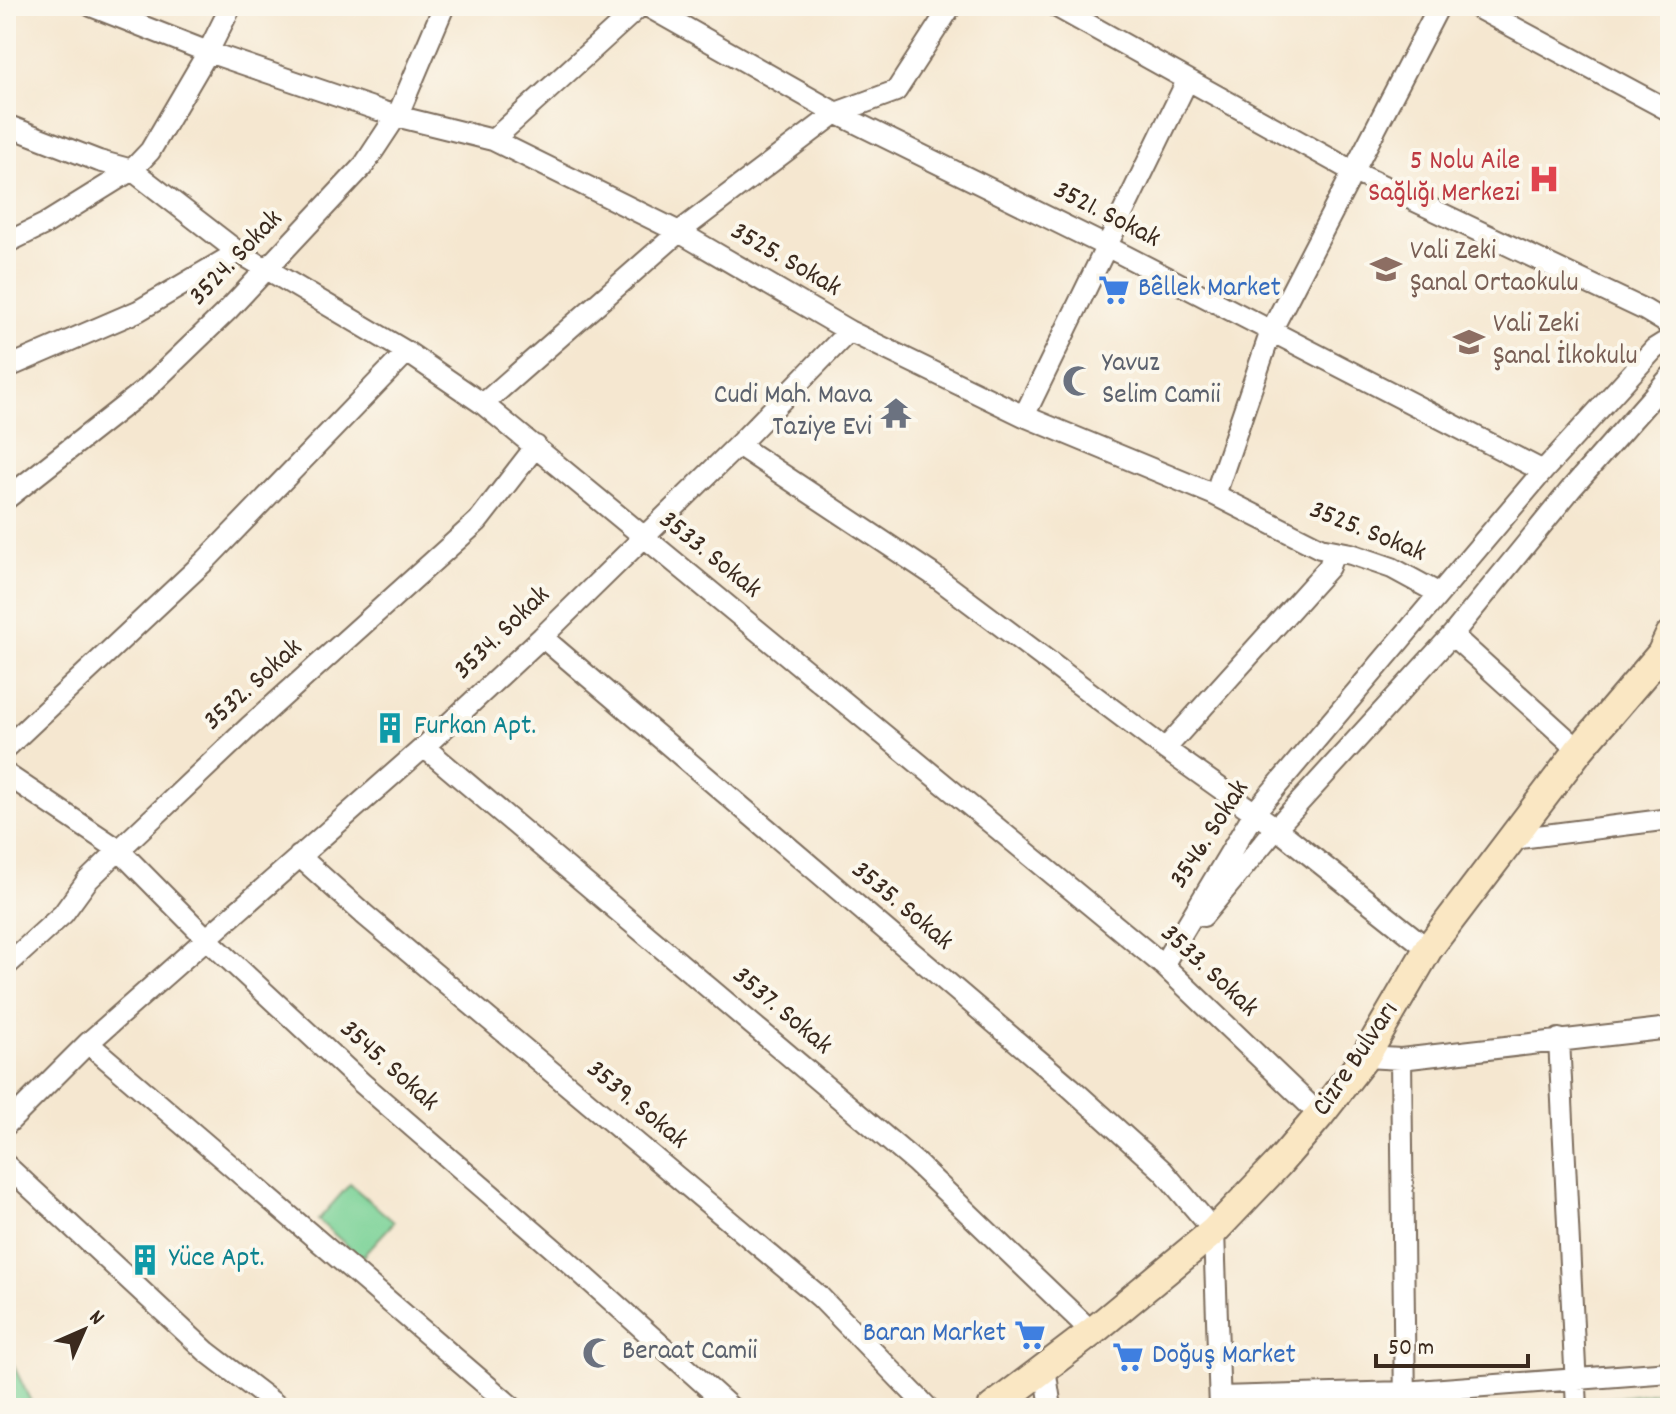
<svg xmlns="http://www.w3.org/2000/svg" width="1676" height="1414" font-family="Dekko,sans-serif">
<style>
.green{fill:#7ad297;stroke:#5a7e5a;stroke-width:2}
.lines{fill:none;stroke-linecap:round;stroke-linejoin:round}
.street-casing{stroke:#7c6c5c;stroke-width:24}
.secondary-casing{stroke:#7c6c5c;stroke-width:32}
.street{stroke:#fff;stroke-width:20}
.secondary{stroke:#fae7c3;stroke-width:28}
.labels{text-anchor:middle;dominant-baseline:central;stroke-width:8;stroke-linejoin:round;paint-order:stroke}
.health-label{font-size:28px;fill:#be3a42;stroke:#fbf7ec;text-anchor:end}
.street-label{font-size:28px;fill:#3b2a1e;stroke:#fbf7ec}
.education-label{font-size:28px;fill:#785e54;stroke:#fbf7ec;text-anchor:start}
.shop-label{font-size:28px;fill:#366cbe;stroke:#fbf7ec;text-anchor:start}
.worship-label{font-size:28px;fill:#5b616d;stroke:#fbf7ec;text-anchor:start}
.culture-label{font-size:28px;fill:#0d838f;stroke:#fbf7ec;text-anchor:start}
</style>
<rect width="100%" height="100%" fill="#fbf7ec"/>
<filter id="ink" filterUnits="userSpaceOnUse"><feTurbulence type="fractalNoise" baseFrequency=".0125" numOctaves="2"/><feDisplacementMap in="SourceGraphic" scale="16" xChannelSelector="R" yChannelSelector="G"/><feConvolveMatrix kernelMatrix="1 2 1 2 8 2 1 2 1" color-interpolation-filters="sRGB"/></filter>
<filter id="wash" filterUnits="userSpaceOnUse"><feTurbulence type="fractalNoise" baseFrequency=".006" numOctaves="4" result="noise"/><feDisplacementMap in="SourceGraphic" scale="32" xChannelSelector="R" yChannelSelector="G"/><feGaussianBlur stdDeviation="1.8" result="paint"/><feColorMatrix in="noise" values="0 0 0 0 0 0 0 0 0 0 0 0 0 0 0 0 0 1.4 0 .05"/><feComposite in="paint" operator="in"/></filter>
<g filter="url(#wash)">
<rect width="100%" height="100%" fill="#f5e7d0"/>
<!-- green -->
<path class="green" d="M350,1184l44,38 -33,36 -43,-38z
M6,1350l28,58h-28z
M1660,1392h10v16h-75l8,-9z"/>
</g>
<g filter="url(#ink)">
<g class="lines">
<defs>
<path id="street" d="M91,6l117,46 188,64 97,24 186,92 170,99 175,85 191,79 105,53 31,6 41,14 46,25
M647,6l189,107 272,134 435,224
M1055,6l299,166 291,138 25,15
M1474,6l196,105
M6,125l93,36 33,9 106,82 169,100 76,52 680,561 157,150
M493,140l147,-134
M6,243l39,-19 87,-54 18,-19 58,-99 23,-46
M6,368l132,-57 100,-59
M483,404l196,-172 157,-119 60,-22 55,-85
M1024,416l163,-335
M738,445l194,129 233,175 111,79 152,121
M1215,495l56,-164 168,-325
M6,499l141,-111 82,-79 135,-144 35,-53 45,-106
M1452,635l127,115
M542,637l528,450 93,84 51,60 6,177
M424,747l491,415 177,170
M6,748l200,-188 201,-208
M1165,749l164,-182 5,-16
M6,774l113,76 88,89 156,145 200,173 168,151
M1513,839l157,-20
M299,856l67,60 454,381 108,111
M1203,916l73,-88 176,-193 119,-146 99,-112
M1163,965l91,-152 289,-342 111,-122 16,-10
M6,966l57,-52 24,-33 32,-31 130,-123 229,-206 58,-75
M1559,1039l18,369
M88,1043l425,365
M1365,1057l36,2 269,-31
M1401,1059l4,349
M6,1125l82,-82 336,-296 118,-110 196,-192 111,-114
M6,1165l201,187 73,56
M1045,1368l6,40
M1220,1397l184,-5 266,-20"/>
<path id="secondary" d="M992,1408l100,-76 122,-101 64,-67 42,-49 45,-58 63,-108 151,-199 82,-96 9,-19"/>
</defs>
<!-- street casing -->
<use href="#street" class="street-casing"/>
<!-- secondary casing -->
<use href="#secondary" class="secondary-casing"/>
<!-- street -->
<use href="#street" class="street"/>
<!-- secondary -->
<use href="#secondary" class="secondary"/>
</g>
</g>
<!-- icons -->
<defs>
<symbol id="hospital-bare" viewBox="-9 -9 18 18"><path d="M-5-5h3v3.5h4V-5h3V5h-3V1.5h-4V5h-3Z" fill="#e0444e" stroke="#fbf7ec" stroke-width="2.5" paint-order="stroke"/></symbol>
<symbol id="school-bare" viewBox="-9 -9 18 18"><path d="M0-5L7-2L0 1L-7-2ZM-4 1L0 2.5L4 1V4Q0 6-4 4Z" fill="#8d6e63" stroke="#fbf7ec" stroke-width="2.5" paint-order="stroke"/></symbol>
<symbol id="supermarket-bare" viewBox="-9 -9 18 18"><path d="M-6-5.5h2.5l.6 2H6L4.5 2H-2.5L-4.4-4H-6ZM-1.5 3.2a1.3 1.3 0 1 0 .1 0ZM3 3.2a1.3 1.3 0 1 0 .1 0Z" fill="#3f7fe0" stroke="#fbf7ec" stroke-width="2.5" paint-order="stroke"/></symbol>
<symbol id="mosque-bare" viewBox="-9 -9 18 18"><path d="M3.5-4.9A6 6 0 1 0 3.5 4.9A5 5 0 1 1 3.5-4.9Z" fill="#6b7280" stroke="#fbf7ec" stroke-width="2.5" paint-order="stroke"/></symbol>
<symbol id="temple-bare" viewBox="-9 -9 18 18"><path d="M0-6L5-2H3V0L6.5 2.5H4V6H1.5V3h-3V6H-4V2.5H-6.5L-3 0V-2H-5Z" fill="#6b7280" stroke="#fbf7ec" stroke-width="2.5" paint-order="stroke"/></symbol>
<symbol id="building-bare" viewBox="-9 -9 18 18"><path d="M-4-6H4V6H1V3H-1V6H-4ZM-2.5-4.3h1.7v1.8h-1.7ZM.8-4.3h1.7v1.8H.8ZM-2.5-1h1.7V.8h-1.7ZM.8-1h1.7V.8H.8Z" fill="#0f9aa8" stroke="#fbf7ec" stroke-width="2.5" paint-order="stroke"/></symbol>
</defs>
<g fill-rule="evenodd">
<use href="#hospital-bare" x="1522" y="157" width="44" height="44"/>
<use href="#school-bare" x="1364" y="247" width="44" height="44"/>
<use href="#supermarket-bare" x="1092" y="268" width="44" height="44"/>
<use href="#school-bare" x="1447" y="320" width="44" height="44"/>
<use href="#mosque-bare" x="1056" y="359" width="44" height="44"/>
<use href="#temple-bare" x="874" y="391" width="44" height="44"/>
<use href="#building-bare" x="368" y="706" width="44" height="44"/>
<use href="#building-bare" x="123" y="1238" width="44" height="44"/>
<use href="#supermarket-bare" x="1008" y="1313" width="44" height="44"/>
<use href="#mosque-bare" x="576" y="1331" width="44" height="44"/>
<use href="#supermarket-bare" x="1106" y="1335" width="44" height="44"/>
</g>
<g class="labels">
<!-- health labels -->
<g class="health-label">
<text x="1520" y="163">5 Nolu Aile<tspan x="1520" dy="32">Sağlığı Merkezi</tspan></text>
</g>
<!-- street labels -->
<g class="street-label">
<text transform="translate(1106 216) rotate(27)">3521. Sokak</text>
<text transform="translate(237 259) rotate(-46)">3524. Sokak</text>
<text transform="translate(785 261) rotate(30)">3525. Sokak</text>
<text transform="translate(1367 533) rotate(22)">3525. Sokak</text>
<text transform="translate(709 556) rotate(39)">3533. Sokak</text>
<text transform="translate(503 634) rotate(-44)">3534. Sokak</text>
<text transform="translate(254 686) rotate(-42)">3532. Sokak</text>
<text transform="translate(1211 835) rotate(-57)">3546. Sokak</text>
<text transform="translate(901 907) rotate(40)">3535. Sokak</text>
<text transform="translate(1208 972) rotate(43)">3533. Sokak</text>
<text transform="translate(781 1012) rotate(40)">3537. Sokak</text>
<text transform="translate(1357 1060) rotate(-56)">Cizre Bulvarı</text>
<text transform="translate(388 1067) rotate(42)">3545. Sokak</text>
<text transform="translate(636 1106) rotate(40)">3539. Sokak</text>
</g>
<!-- education labels -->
<g class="education-label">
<text x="1410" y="253">Vali Zeki<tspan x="1410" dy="32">Şanal Ortaokulu</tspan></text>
<text x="1493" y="326">Vali Zeki<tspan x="1493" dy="32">Şanal İlkokulu</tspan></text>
</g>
<!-- shop labels -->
<g class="shop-label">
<text x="1138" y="290">Bêllek Market</text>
<text x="1006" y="1335" text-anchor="end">Baran Market</text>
<text x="1152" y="1357">Doğuş Market</text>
</g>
<!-- worship labels -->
<g class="worship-label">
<text x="1102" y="365">Yavuz<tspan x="1102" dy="32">Selim Camii</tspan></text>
<text x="872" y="397" text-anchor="end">Cudi Mah. Mava<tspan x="872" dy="32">Taziye Evi</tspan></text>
<text x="622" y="1353">Beraat Camii</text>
</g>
<!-- culture labels -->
<g class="culture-label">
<text x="414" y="728">Furkan Apt.</text>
<text x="169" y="1260">Yüce Apt.</text>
</g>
</g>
<!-- margin -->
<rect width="1676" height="1414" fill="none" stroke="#fbf7ec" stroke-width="32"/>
<!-- north arrow -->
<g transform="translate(84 1330) rotate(45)" stroke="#fbf7ec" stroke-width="6" paint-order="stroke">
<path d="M0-6L14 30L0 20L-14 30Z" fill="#3b2a1e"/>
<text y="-12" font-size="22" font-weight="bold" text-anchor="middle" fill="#3b2a1e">N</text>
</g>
<!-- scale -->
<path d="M1376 1354v12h152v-12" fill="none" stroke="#3b2a1e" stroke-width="4"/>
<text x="1388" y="1354" font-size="24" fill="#3b2a1e" stroke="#fbf7ec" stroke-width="6" paint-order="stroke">50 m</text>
</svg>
